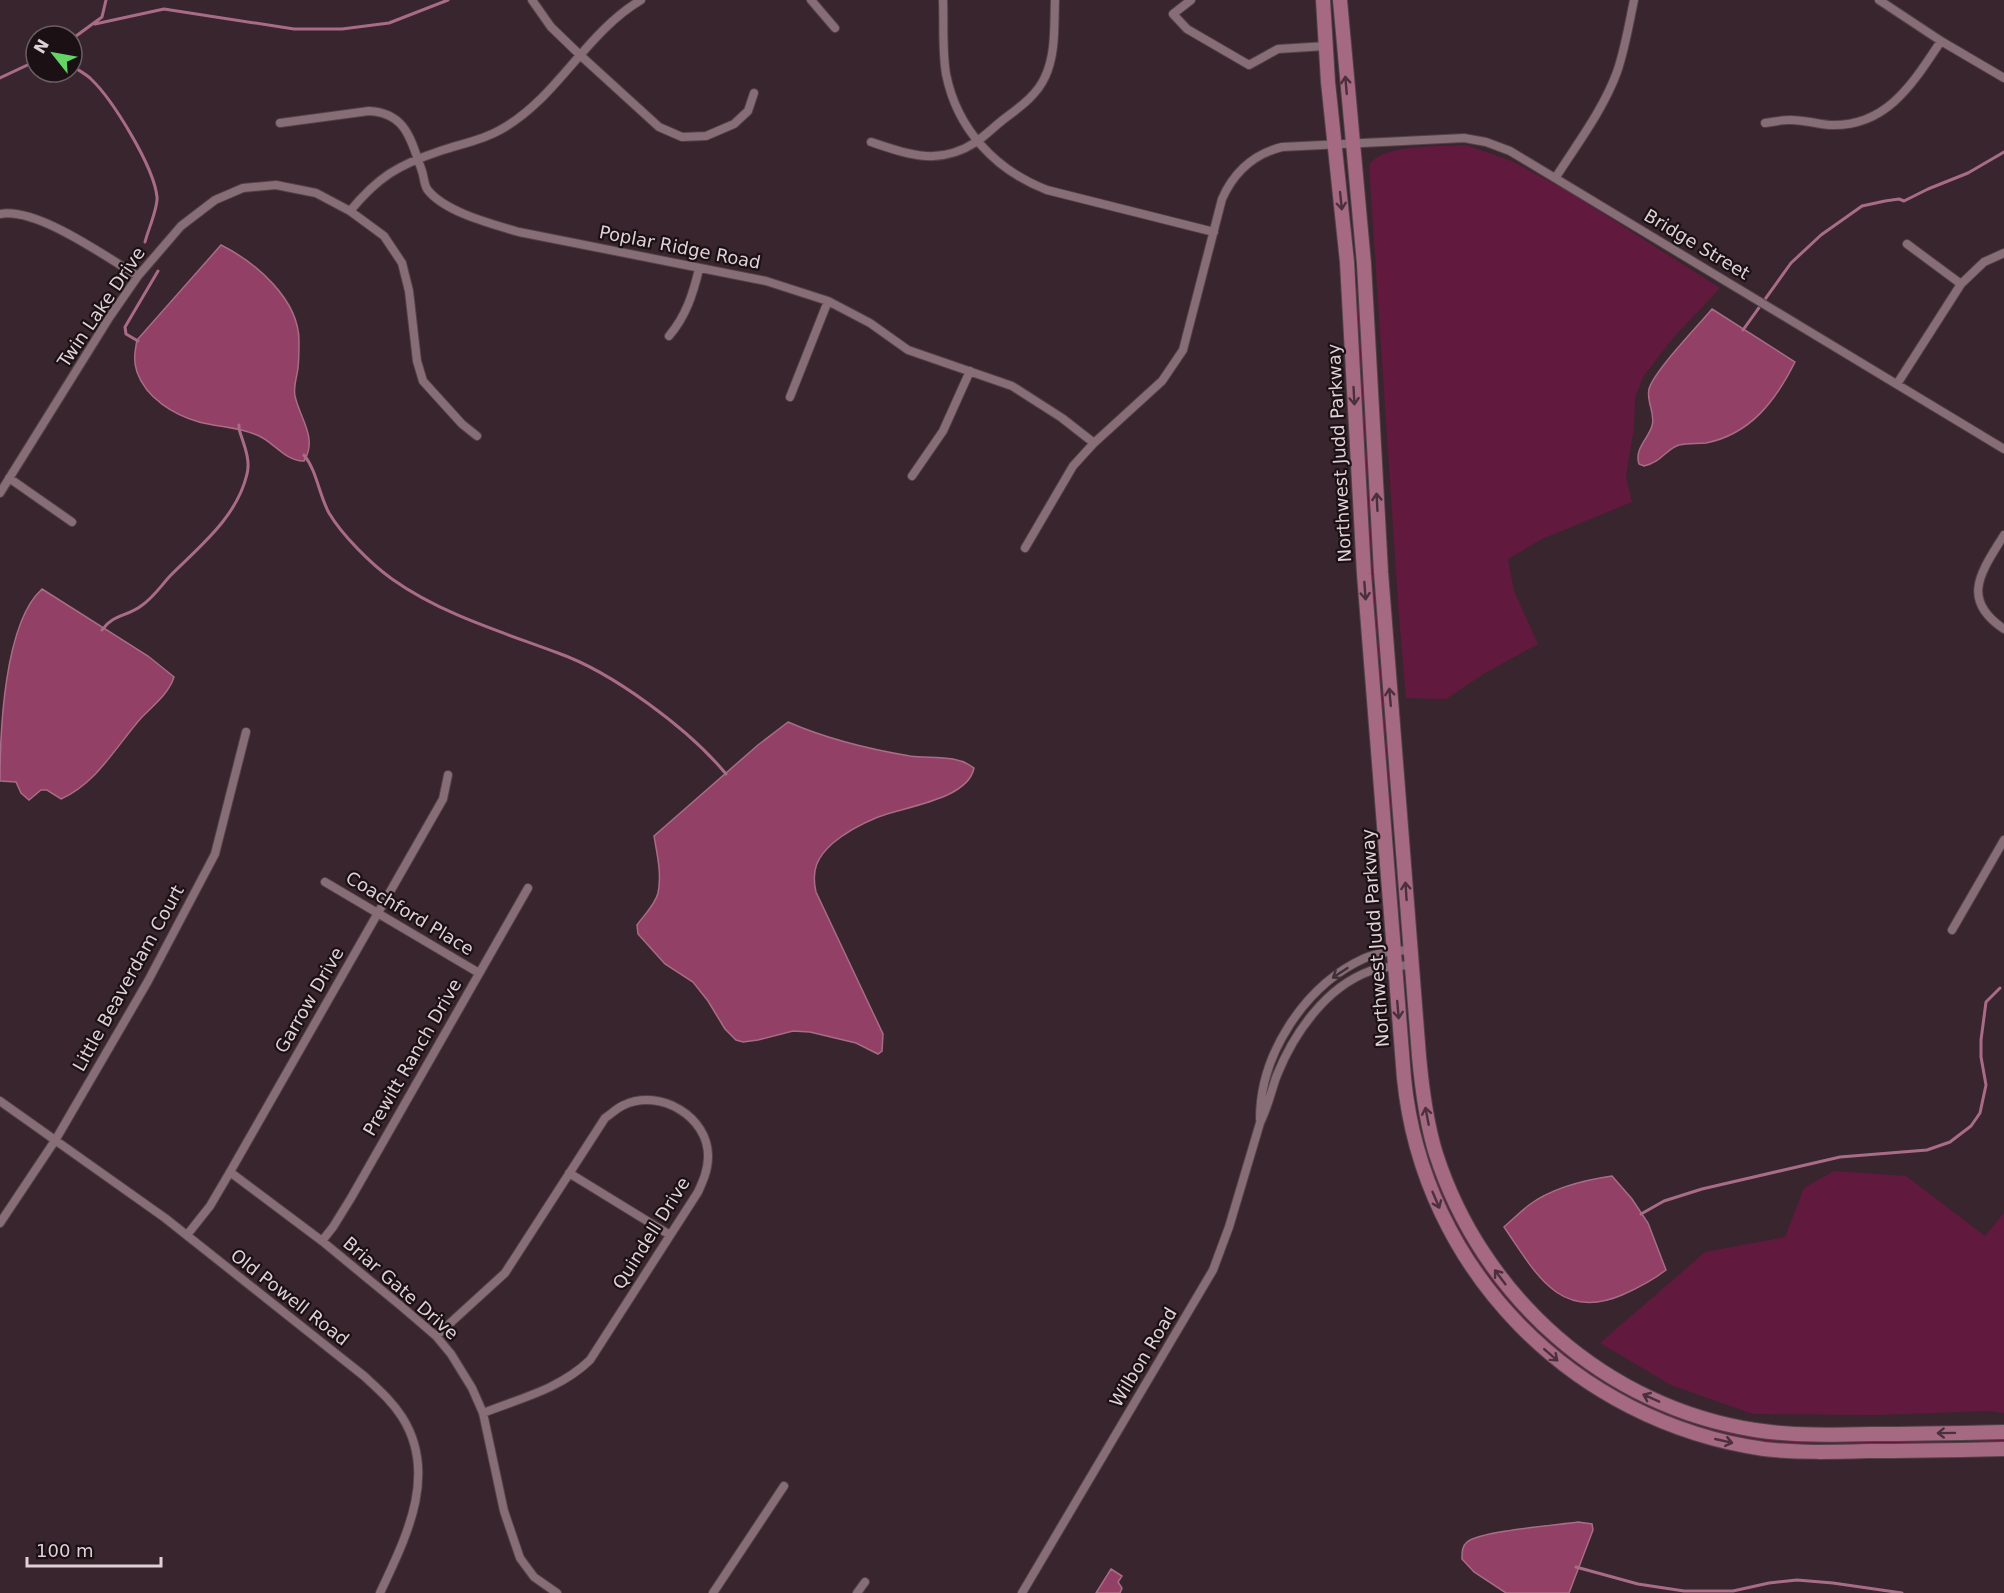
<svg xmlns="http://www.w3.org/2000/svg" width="2004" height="1593" font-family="'DejaVu Sans',sans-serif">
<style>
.green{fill:#611a3d}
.water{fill:#924065;stroke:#a96c87;stroke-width:1.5}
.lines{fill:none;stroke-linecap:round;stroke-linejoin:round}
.stream{stroke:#a96c87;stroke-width:3}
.minor-casing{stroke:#524147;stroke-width:10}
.trunk-casing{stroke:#524147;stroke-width:16}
.minor{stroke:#866d76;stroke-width:8}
.trunk{stroke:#a56982;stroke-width:14}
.oneway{stroke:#4b303b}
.oneway2{stroke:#403137}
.labels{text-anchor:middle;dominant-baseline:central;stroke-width:4.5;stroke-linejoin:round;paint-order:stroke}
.street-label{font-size:18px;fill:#dfd1d6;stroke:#1b1115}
</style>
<rect width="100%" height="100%" fill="#39252d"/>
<!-- green -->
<path class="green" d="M1466,145l46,16 59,32 149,95 -47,50 -30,39 -8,20 -1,31 -8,48 6,26 -90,37 -34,20 6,32 24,53 -53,29 -39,26 -40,-1 -7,-81 -30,-452c14,-22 73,-18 97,-20z
M1358,289l4,20 33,507 -4,1 -5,-25 -18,-237 -14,-265z
M1433,1168l19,41 89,121 174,97 289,10v7c-44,0 -88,1 -132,2 -33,0 -66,2 -99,-2 -118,-14 -214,-74 -287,-166 -25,-32 -41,-71 -57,-108z
M1834,1171l72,5 79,60 19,-23v200l-16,-2 -113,4 -122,-1 -82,-29 -71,-42 105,-91 80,-15 19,-49z"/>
<!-- water -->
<path class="water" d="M221,245c34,17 78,54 78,96 0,9 0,18 -1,27 -1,9 -5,19 -3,28 5,23 23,42 9,65 -18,1 -31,-20 -47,-26 -19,-8 -39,-8 -58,-13 -25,-7 -53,-24 -62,-50 -4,-11 -2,-21 0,-32z
M1712,309l83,53c-19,38 -44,72 -89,81 -9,1 -18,0 -27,2 -13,4 -17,17 -35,21l-5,-2c-5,-15 9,-25 13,-38 4,-12 -6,-24 -3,-37 5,-18 49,-63 63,-80z
M42,589l106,67 26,21c-5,16 -20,28 -32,40 -26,29 -44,65 -81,82l-14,-9h-6l-12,10 -8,-7 -5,-11 -16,-1c0,-49 4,-158 42,-192z
M788,722c39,17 80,27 122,34 21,3 46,-2 64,12 -6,32 -72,39 -96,49 -17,7 -31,14 -45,26 -16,14 -22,27 -17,49l67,142 -1,17 -4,3 -22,-11 -46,-11 -17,-1 -35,9 -15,2 -7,-2 -11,-11 -17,-28 -15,-19 -28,-18 -27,-30 -1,-9c7,-10 18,-20 21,-32 4,-19 -1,-39 -4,-57l104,-91z
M1612,1176l20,23 16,24 18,47c-14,11 -28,18 -44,25 -63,27 -87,-23 -118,-68 8,-7 16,-15 25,-22 23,-17 55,-25 83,-29z
M1578,1522l14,2 1,6 -24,63h-63l-32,-21 -12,-13c0,-7 0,-13 5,-17 13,-11 91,-17 111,-20z
M1111,1569l11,7 -4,6 4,6 -2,5h-24z"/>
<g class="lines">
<!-- stream -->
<path class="stream" d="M95,24l69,-15 130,20h48l47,-6 59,-23
M72,39l30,-22 4,-17
M72,66c6,4 14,8 19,13 22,21 63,88 66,118 1,11 -9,33 -12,45
M0,78l36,-17
M1743,330l48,-67 30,-28 41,-29 23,-5 14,-2 5,2 24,-12 40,-16 36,-21
M138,341l-12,-7 -1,-7 33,-56
M304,455c13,16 15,40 25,58 13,22 42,51 63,66 49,35 110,53 166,74 54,19 131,76 168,121
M102,630c10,-15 26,-14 39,-24 12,-8 19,-19 29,-30 30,-30 67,-59 77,-102 4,-15 -4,-31 -8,-45v-4
M1641,1214l23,-13 38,-12 138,-32 87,-7 23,-8 21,-16 9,-13 6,-28 -5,-28v-17l5,-38 14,-14
M1576,1567l62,17 46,7h49l36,-8 28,-3 36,3 69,10"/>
<defs>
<path id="minor" d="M532,0l19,27 29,28 79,72 23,10 24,-1 28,-12 14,-13 6,-18
M811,0l24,28
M943,0c1,24 -1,50 3,74 11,55 49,96 101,116l167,42
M1191,0l-18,14 14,15 62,36 29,-16 48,-3
M1879,0l62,41 63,37
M280,123l89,-12c38,2 42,30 53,60 2,6 2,13 5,18 17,23 65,35 92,43l247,49 62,20 42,22 38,27 104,36 50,32 32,25
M1765,123c8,-1 16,-3 23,-3 14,-1 28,4 42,5 57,2 83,-42 111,-84
M871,142c39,13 68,24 105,0 10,-7 19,-16 28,-23 16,-12 33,-24 41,-42 11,-23 9,-52 10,-77
M1556,177c21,-33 47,-67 61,-105 8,-23 12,-48 17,-72
M350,211c28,-34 48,-46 90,-60 20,-7 41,-10 60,-21 57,-31 85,-97 141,-130
M0,214c37,-7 106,43 138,62
M1907,244l54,40
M669,336c17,-20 24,-42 30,-67
M1897,384l64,-100 23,-22 20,-9
M790,397l38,-96
M912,476l31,-45 27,-60
M9,478l63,44
M0,493l109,-175 29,-42 43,-50 34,-26 28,-12 33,-3 40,8 34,18 34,25 18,27 7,28 8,70 6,20 39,43 15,12
M2004,535c-22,36 -45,64 0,94
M1025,548l48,-82 21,-23 68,-62 21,-31 39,-151c12,-27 32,-45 60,-52l182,-9 22,4 24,9 494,298
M325,882l154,91
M1952,930l52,-90
M0,1101l165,117 199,158c14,13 28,25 38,41 37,58 3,122 -22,176
M1260,1119c0,-65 45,-134 105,-161 14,-6 30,-7 45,-8
M230,1172l92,69 79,65 35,30 15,18 21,34 11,25 21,98 16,47 14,19 23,16
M569,1173l101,62
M0,1223l56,-84 92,-158 67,-127 31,-122
M187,1235l23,-29 20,-34 213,-373 5,-24
M322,1241l11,-14 18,-29 177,-310
M436,1336l69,-63 100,-155c6,-4 12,-10 19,-13 36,-17 85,12 84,52 0,13 -5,24 -10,35l-108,168c-30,29 -69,38 -107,53
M713,1593l71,-107
M857,1593l8,-11
M1022,1593l191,-323 16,-43 31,-104c8,-16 11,-32 17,-48 17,-42 49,-88 93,-104 13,-5 27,-5 41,-6"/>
<path id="trunk" d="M1323,0l5,82 19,180 17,312 40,504c19,192 170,344 360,371 34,4 69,3 104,2 45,0 91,-1 136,-2
M1340,0l24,264 17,308 38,484c3,33 7,66 17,98 46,143 170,253 319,276 39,6 78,5 118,4 43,0 87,-1 131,-2"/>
</defs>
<!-- minor casing -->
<use href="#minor" class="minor-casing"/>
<!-- trunk casing -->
<use href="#trunk" class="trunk-casing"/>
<!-- minor -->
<use href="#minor" class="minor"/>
<!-- trunk -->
<use href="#trunk" class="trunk"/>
</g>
<!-- one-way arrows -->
<defs><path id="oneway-shaft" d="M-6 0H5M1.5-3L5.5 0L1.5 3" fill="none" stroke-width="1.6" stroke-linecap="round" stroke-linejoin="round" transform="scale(1.5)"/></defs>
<g class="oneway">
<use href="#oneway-shaft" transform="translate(1346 85) rotate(-95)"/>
<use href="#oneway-shaft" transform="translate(1341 201) rotate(84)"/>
<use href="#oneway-shaft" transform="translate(1354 396) rotate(87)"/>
<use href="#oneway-shaft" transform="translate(1377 502) rotate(-93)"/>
<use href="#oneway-shaft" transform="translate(1365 591) rotate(86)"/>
<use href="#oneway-shaft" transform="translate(1390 697) rotate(-95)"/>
<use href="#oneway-shaft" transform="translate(1406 891) rotate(-94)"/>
<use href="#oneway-shaft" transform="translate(1398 1010) rotate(85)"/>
<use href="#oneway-shaft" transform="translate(1427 1116) rotate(-101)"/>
<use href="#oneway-shaft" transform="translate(1436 1200) rotate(67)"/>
<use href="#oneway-shaft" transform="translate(1500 1277) rotate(-127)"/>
<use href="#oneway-shaft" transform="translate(1551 1355) rotate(41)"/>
<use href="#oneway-shaft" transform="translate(1651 1398) rotate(-156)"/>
<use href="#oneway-shaft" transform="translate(1946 1433) rotate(179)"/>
<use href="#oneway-shaft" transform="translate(1724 1441) rotate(13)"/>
</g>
<use class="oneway2" href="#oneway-shaft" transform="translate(1340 973) rotate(147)"/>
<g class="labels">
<!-- street labels -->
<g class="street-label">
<text transform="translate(1697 244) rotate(31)">Bridge Street</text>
<text transform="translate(680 247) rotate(11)">Poplar Ridge Road</text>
<text transform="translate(101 307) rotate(-56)">Twin Lake Drive</text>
<text transform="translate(1339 453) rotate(-93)">Northwest Judd Parkway</text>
<text transform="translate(410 913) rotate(31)">Coachford Place</text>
<text transform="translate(1375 938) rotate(-94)">Northwest Judd Parkway</text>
<text transform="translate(128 978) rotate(-61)">Little Beaverdam Court</text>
<text transform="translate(309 1000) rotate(-60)">Garrow Drive</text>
<text transform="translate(412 1057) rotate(-60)">Prewitt Ranch Drive</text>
<text transform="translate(651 1233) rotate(-58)">Quindell Drive</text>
<text transform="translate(401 1288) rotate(41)">Briar Gate Drive</text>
<text transform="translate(290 1297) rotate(38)">Old Powell Road</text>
<text transform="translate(1143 1357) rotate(-59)">Wilbon Road</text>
</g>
</g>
<!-- north arrow -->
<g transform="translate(54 54) rotate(301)"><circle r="28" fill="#1b1115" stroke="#695e62" stroke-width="1.5"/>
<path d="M0-4.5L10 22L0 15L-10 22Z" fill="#65d467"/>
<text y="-9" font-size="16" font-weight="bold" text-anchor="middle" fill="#dfd1d6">N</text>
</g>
<!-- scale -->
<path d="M27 1557v9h134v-9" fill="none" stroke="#dfd1d6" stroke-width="3"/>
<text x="36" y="1557" font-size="18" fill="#dfd1d6" stroke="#1b1115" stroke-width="4.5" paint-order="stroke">100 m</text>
</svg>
